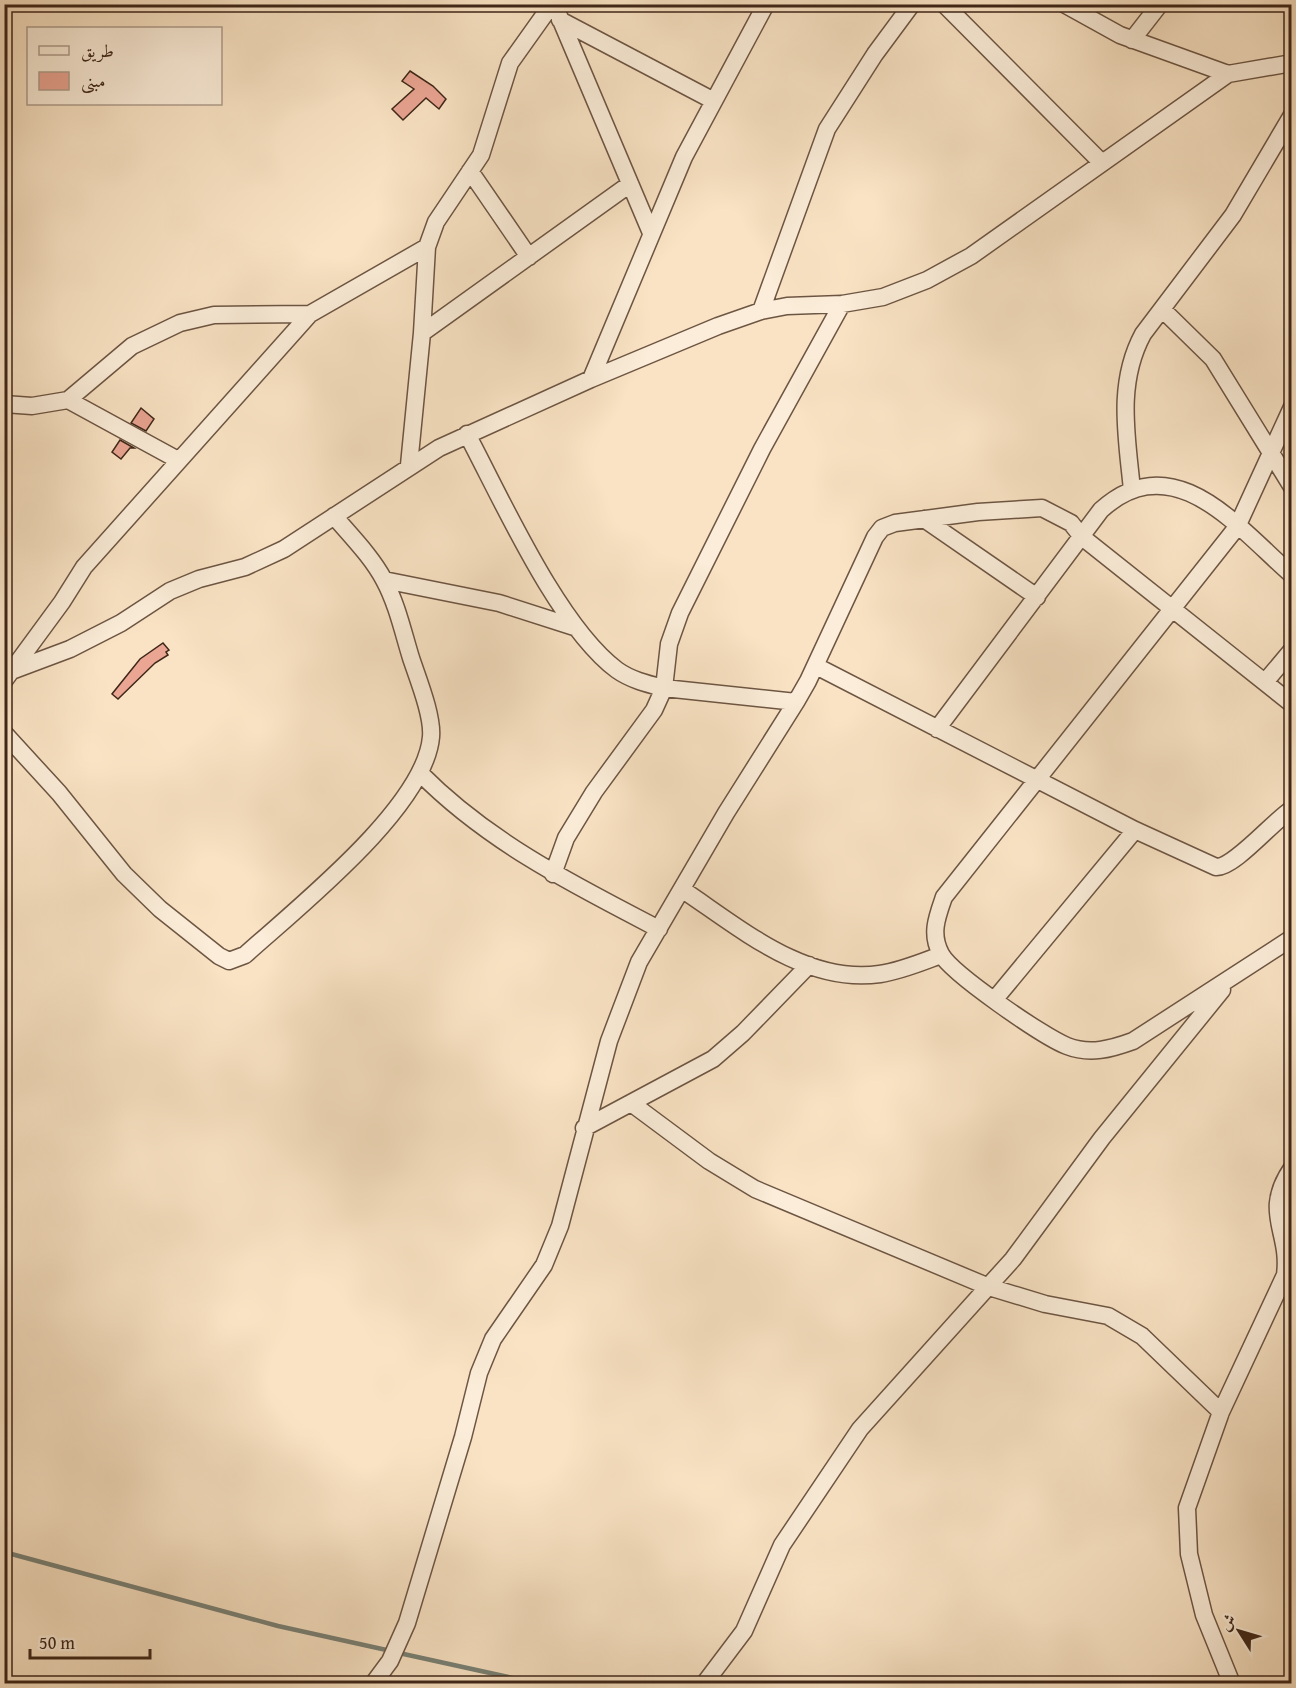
<svg xmlns="http://www.w3.org/2000/svg" width="1296" height="1688" font-family="'Gentium Book Plus',Amiri,serif">
<style>
.lines{fill:none;stroke-linecap:round;stroke-linejoin:round}
.stream{stroke:#788176;stroke-width:4.5}
.building{fill:#eaa593;stroke:#3e2618;stroke-width:1.5}
.minor-casing{stroke:#6d5543;stroke-width:19}
.minor{stroke:#fbedd9;stroke-width:16}
</style>
<rect width="100%" height="100%" fill="#f9e3c4"/>
<filter id="stains"><feTurbulence type="fractalNoise" baseFrequency=".00333" numOctaves="4"/><feColorMatrix values="0 0 0 0 .2 0 0 0 0 .09 0 0 0 0 .02 0 0 0 .5 -.17"/></filter>
<radialGradient id="worn" r=".72"><stop offset=".6" stop-color="#630" stop-opacity="0"/><stop offset="1" stop-color="#630" stop-opacity=".3"/></radialGradient>
<g class="lines">
<!-- stream -->
<path class="stream" d="M4,1552l274,74 113,25
M399,1653l141,31"/>
</g>
<!-- building -->
<path class="building" d="M410,71l23,15 13,13 -7,10 -13,-11 -23,22 -11,-11 22,-20 -12,-8z
M141,408l13,11 -8,12 -15,-8z
M120,440l14,8h-4l-9,11 -9,-7z
M163,643l6,7 -3,2 2,3 -13,8 -37,36 -6,-5 28,-35z"/>
<g class="lines">
<defs>
<path id="minor" d="M554,4l97,229
M944,4l158,159
M1064,4l56,31 108,39
M560,20l154,81
M1132,40l28,-36
M470,171l59,86
M1163,310l50,49 79,128
M761,311l66,-182 48,-75 37,-50
M422,333l208,-149
M591,379l93,-222 82,-153
M68,400l110,60
M4,404l28,2 36,-6 64,-54 48,-23 34,-8 96,-1
M1292,407l-55,120 -293,370c-7,20 -14,37 -3,57 11,20 103,83 126,92 23,9 44,3 66,-5l159,-103
M467,434c35,66 91,192 150,236 14,10 31,14 47,18l132,14 12,-21 67,-144 7,-9 13,-5 83,-11 64,-4 29,15 11,14 210,167
M409,465l13,-132 5,-86 9,-25 45,-67 29,-92 42,-59
M1132,490c-5,-53 -16,-106 11,-156l90,-119 59,-100
M924,519l113,78
M384,580l115,23 78,25
M816,666l319,164 81,37c18,1 57,-46 76,-58
M14,670l56,-21 51,-26 49,-32 29,-12 46,-12 39,-18 155,-101 152,-69 127,-53 43,-15 26,-5 55,-2 41,-7 44,-17 44,-24 257,-182 64,-11
M4,681l58,-79 22,-35 226,-253 117,-67
M1265,682l27,-32
M937,729l164,-219c73,-66 137,18 191,65
M4,733l55,60 65,81 36,35 59,47 10,5 16,-6c52,-47 180,-148 186,-218 2,-21 -13,-58 -20,-79 -8,-26 -14,-54 -27,-78 -12,-23 -33,-44 -50,-64
M420,773c68,69 154,112 239,156
M553,874l13,-36 28,-46 60,-82 10,-22 5,-44 11,-31 82,-164 80,-145
M683,890c57,38 123,95 197,84 21,-3 42,-12 61,-19
M995,999l140,-169
M631,1103l78,58 46,28 234,98 56,17 63,12 34,20 79,76
M584,1128l129,-69 30,-26 66,-68
M373,1684l17,-23 17,-38 56,-186 16,-64 14,-34 51,-74 16,-39 49,-185 30,-79 87,-149 70,-111
M704,1684l40,-53 38,-86 78,-116 153,-170 89,-121 120,-148
M1232,1684l-28,-69 -15,-61 -2,-46 34,-96 64,-137c6,-44 -24,-62 7,-107"/>
</defs>
<!-- minor casing -->
<use href="#minor" class="minor-casing"/>
<!-- minor -->
<use href="#minor" class="minor"/>
</g>
<!-- margin -->
<rect width="1296" height="1688" fill="none" stroke="#f9e3c4" stroke-width="24"/>
<rect x="6" y="6" width="1284" height="1676" fill="none" stroke="#3e2618" stroke-width="3"/>
<rect x="12" y="12" width="1272" height="1664" fill="none" stroke="#3e2618" stroke-width="1.5"/>
<!-- legend -->
<rect x="27" y="27" width="195" height="78" fill="#fbedd9" stroke="#af9d8c" stroke-width="1.5"/>
<rect x="39" y="46" width="30" height="9" fill="#fbedd9" stroke="#af9d8c" stroke-width="1.5"/>
<text x="81" y="57" font-size="18" fill="#3e2618">طريق</text>
<rect x="39" y="72" width="30" height="18" fill="#eaa593" stroke="#af9d8c" stroke-width="1.5"/>
<text x="81" y="87" font-size="18" fill="#3e2618">مبنى</text>
<!-- north arrow -->
<g transform="translate(1239 1631) rotate(307)" stroke="#fbedd9" stroke-width="4.5" paint-order="stroke">
<path d="M0-4.5L10 22L0 15L-10 22Z" fill="#3e2618"/>
<text y="-9" font-size="16" font-weight="bold" text-anchor="middle" fill="#3e2618">ش</text>
</g>
<!-- scale -->
<path d="M30 1649v9h120v-9" fill="none" stroke="#3e2618" stroke-width="3"/>
<text x="39" y="1649" font-size="18" fill="#3e2618" stroke="#fbedd9" stroke-width="4.5" paint-order="stroke">50 m</text>
<rect width="100%" height="100%" filter="url(#stains)"/>
<rect width="100%" height="100%" fill="url(#worn)"/>
</svg>
